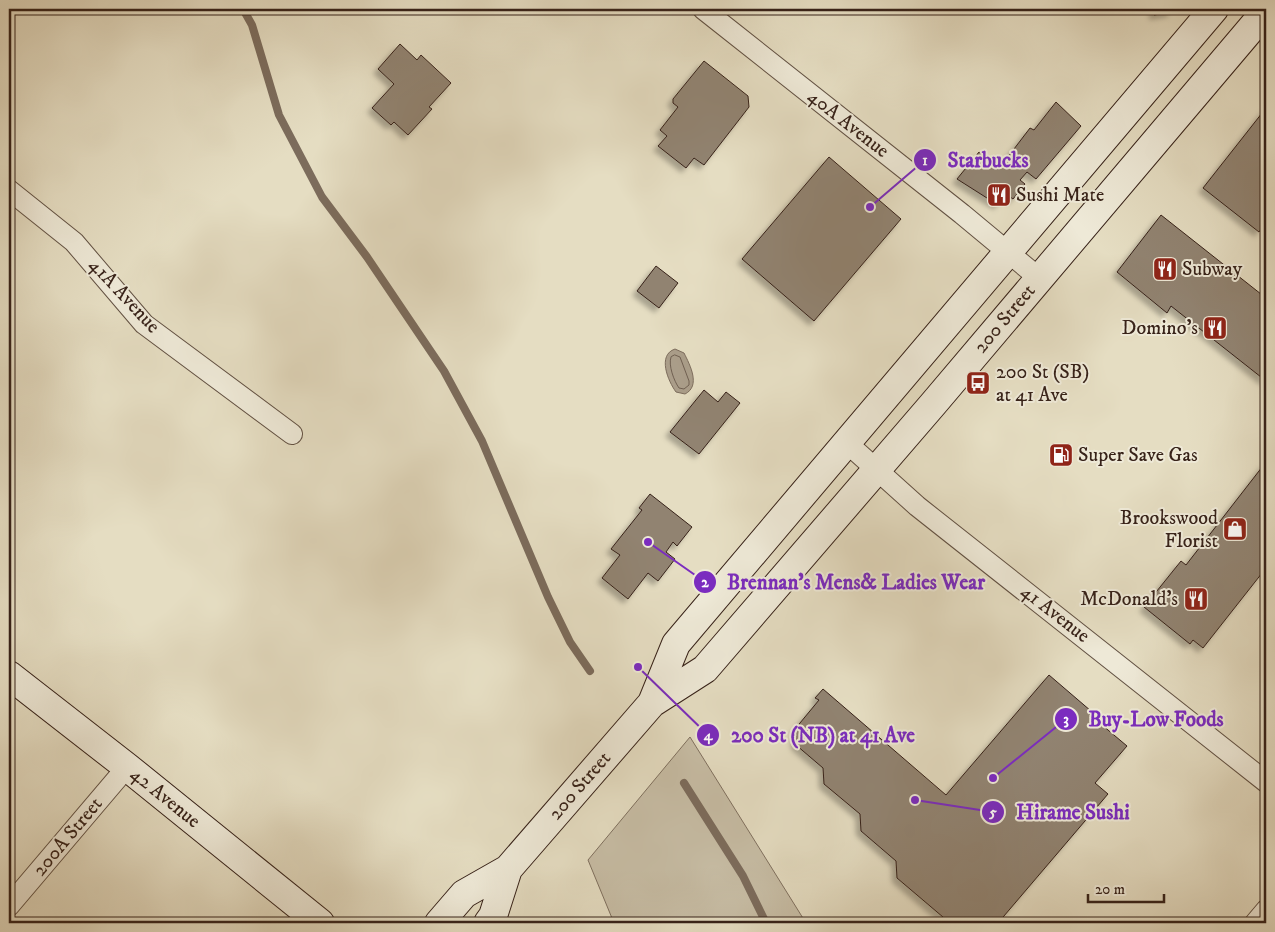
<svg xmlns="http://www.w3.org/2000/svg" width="1275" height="932" font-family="'IM FELL DW Pica',serif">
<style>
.green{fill:#c7bda5;stroke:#7f705f}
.water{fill:#aa9d89;stroke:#7c6c5c}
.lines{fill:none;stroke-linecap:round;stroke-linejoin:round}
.shore{stroke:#706051;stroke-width:1}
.stream{stroke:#7c6c5c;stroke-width:8}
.building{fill:#918371;stroke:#372219;filter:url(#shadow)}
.street-casing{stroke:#625143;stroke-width:22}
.secondary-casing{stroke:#372219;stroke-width:30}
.street{stroke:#eee9d7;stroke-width:20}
.secondary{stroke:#eee9d7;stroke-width:28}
.labels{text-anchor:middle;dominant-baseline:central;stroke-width:4;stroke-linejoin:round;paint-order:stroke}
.street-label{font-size:20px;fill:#372219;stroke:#eee9d7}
.poi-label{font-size:20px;fill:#372219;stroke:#eee9d7;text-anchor:start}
.leader{fill:none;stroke:#7b2cbf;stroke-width:2}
.callout-dot{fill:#7b2cbf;stroke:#eee9d7;stroke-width:2}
.mark-label{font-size:15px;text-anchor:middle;font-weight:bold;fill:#fff}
.callout-label{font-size:21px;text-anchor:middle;font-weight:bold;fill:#7b2cbf;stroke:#eee9d7;stroke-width:4;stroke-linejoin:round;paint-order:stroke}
</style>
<defs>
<filter id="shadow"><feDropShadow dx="-4.5" dy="4.5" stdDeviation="2.5" flood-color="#0004"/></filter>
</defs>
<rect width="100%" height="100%" fill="#e5ddc2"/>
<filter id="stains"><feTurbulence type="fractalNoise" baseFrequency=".004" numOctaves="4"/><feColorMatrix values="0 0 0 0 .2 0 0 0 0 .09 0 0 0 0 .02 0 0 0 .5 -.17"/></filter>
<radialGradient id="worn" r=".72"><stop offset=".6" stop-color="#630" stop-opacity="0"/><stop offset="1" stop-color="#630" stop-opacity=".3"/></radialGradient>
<!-- green -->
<path class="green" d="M690,737l116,186h-192l-26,-63z"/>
<!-- water -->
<path class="water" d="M675,349l9,4c6,12 17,33 1,41l-9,-2c-8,-11 -19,-37 -1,-43z"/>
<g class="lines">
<!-- shore -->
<path class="shore" d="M675,355l5,2 9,24v4l-5,4 -5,-1c-5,-7 -11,-23 -8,-31z"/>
<!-- stream -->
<path class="stream" d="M243,9l9,16 27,90 43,82 45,60 77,114 38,70 66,156 22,45 20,29
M684,783l59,93 23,47"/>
</g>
<!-- building -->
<path class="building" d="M1154,9h18v3l-18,3z
M400,44l17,16 4,-5 30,28 -22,24 3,2 -24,26 -14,-13 -3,3 -19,-17 22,-24 -16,-15z
M704,61l44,35 1,11 -45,58 -10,-7 -8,10 -28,-22 9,-10 -7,-6 18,-23 -5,-4v-4z
M1056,102l25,24 -45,53 -9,-7 -7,8 5,4 -12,15 -7,-5 -8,11 -41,-26 22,-27 18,14 2,-3 2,3 29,-38 4,2z
M1266,108v114l-7,10 -56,-44z
M829,157l72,62 -87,102 -72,-62z
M1161,215l105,83v83l-95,-75 -4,7 -50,-41z
M656,266l22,17 -19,25 -22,-17z
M704,390l14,12 8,-10 14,11 -41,51 -29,-22z
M1266,462v106l-63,80 -10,-8 -3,4 -46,-37 37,-46 5,4z
M650,494l42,33 -15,19 -4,-4 -7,10 9,7 -17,22 -10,-8 -20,26 -26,-21 18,-23 -9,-6 31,-39 -3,-2z
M1049,675l42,36 -2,3 38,32 -32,37 13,11 -110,129h-48l-53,-45 -1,-17 -35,-30 -1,-17 -36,-30 -1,-16 -27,-23 -1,-16 24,-29 -4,-2 8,-9 123,106z"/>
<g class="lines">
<defs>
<path id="street" d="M703,9l259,205 77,64
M9,190l65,52 70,82 148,110
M847,443l70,63 349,276
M9,906l118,-139
M1255,923l11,-13"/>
<path id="secondary" d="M9,675l118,92 193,156
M652,703l24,-59 538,-635
M439,923l25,-29 44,-25 144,-166 53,-34 229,-266 332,-392
M488,923l5,-7 15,-47"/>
</defs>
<!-- street casing -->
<use href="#street" class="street-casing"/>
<!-- secondary casing -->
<use href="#secondary" class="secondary-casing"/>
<!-- street -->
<use href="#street" class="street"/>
<!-- secondary -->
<use href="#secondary" class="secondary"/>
</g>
<!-- icons -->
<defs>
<symbol id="restaurant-square" viewBox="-11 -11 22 22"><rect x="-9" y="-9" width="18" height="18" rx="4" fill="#8f2418" stroke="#eee9d7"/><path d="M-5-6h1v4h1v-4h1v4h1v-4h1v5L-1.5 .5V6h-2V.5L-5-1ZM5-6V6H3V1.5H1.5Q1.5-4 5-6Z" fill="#fff"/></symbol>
<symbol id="bus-square" viewBox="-11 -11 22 22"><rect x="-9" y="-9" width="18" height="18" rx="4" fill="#8f2418" stroke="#eee9d7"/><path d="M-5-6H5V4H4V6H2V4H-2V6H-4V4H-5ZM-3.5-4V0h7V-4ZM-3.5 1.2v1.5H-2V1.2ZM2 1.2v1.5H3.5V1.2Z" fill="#fff"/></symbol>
<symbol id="fuel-square" viewBox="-11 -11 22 22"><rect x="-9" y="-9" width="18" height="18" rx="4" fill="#8f2418" stroke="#eee9d7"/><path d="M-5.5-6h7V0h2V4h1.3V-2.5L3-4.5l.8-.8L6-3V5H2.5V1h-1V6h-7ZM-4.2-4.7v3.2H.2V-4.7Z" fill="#fff"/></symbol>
<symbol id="shop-square" viewBox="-11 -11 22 22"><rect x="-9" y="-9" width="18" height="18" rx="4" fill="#8f2418" stroke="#eee9d7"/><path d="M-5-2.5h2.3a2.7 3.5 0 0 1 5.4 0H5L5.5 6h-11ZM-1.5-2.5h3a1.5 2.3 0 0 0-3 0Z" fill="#fff"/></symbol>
</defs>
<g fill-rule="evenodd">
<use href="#restaurant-square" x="985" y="181" width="28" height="28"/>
<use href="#restaurant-square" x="1151" y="255" width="28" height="28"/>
<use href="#restaurant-square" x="1201" y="314" width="28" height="28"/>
<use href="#bus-square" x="964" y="369" width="28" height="28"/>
<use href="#fuel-square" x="1047" y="441" width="28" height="28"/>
<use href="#shop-square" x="1221" y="515" width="28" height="28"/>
<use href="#restaurant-square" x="1182" y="585" width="28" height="28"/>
</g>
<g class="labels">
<!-- street labels -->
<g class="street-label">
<text transform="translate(848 124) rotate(38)">40A Avenue</text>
<text transform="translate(124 296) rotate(47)">41A Avenue</text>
<text transform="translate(1005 319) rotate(-50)">200 Street</text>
<text transform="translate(1055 614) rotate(38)">41 Avenue</text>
<text transform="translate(580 786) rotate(-49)">200 Street</text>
<text transform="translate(165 798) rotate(39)">42 Avenue</text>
<text transform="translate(68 837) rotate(-50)">200A Street</text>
</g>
<!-- poi labels -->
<g class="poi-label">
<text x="1016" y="195">Sushi Mate</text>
<text x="1182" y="269">Subway</text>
<text x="1198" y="328" text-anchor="end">Domino's</text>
<text x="996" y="372">200 St (SB)<tspan x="996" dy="23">at 41 Ave</tspan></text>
<text x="1078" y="455">Super Save Gas</text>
<text x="1218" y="518" text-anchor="end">Brookswood<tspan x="1218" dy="23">Florist</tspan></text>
<text x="1178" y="599" text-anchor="end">McDonald's</text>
</g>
</g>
<!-- callouts -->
<path class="leader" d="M870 207L925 160M648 542L705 582M993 778L1066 719M638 667L708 735M915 800L993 812"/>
<g class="callout-dot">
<circle cx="870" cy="207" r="5"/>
<circle cx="648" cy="542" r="5"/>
<circle cx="993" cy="778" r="5"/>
<circle cx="638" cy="667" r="5"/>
<circle cx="915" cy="800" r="5"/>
<circle cx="925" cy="160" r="12"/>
<circle cx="705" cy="582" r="12"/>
<circle cx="1066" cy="719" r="12"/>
<circle cx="708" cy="735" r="12"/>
<circle cx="993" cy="812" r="12"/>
</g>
<g class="mark-label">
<text x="925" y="165">1</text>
<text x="705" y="587">2</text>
<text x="1066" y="724">3</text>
<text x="708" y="740">4</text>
<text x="993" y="817">5</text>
</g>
<g class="callout-label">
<text x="988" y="167">Starbucks</text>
<text x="856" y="589">Brennan's Mens&amp; Ladies Wear</text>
<text x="1156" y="726">Buy-Low Foods</text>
<text x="823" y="742">200 St (NB) at 41 Ave</text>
<text x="1073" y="819">Hirame Sushi</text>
</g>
<!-- margin -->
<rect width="1275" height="932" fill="none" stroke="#e5ddc2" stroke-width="30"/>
<rect x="10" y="10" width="1255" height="912" fill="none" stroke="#372219" stroke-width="2.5"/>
<rect x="15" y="15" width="1245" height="902" fill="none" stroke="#372219"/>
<!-- scale -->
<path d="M1088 894v8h76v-8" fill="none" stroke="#372219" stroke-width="2.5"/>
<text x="1095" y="894" font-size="15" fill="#372219" stroke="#eee9d7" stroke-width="4" paint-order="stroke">20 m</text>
<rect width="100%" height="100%" filter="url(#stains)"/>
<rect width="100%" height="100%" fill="url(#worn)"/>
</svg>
